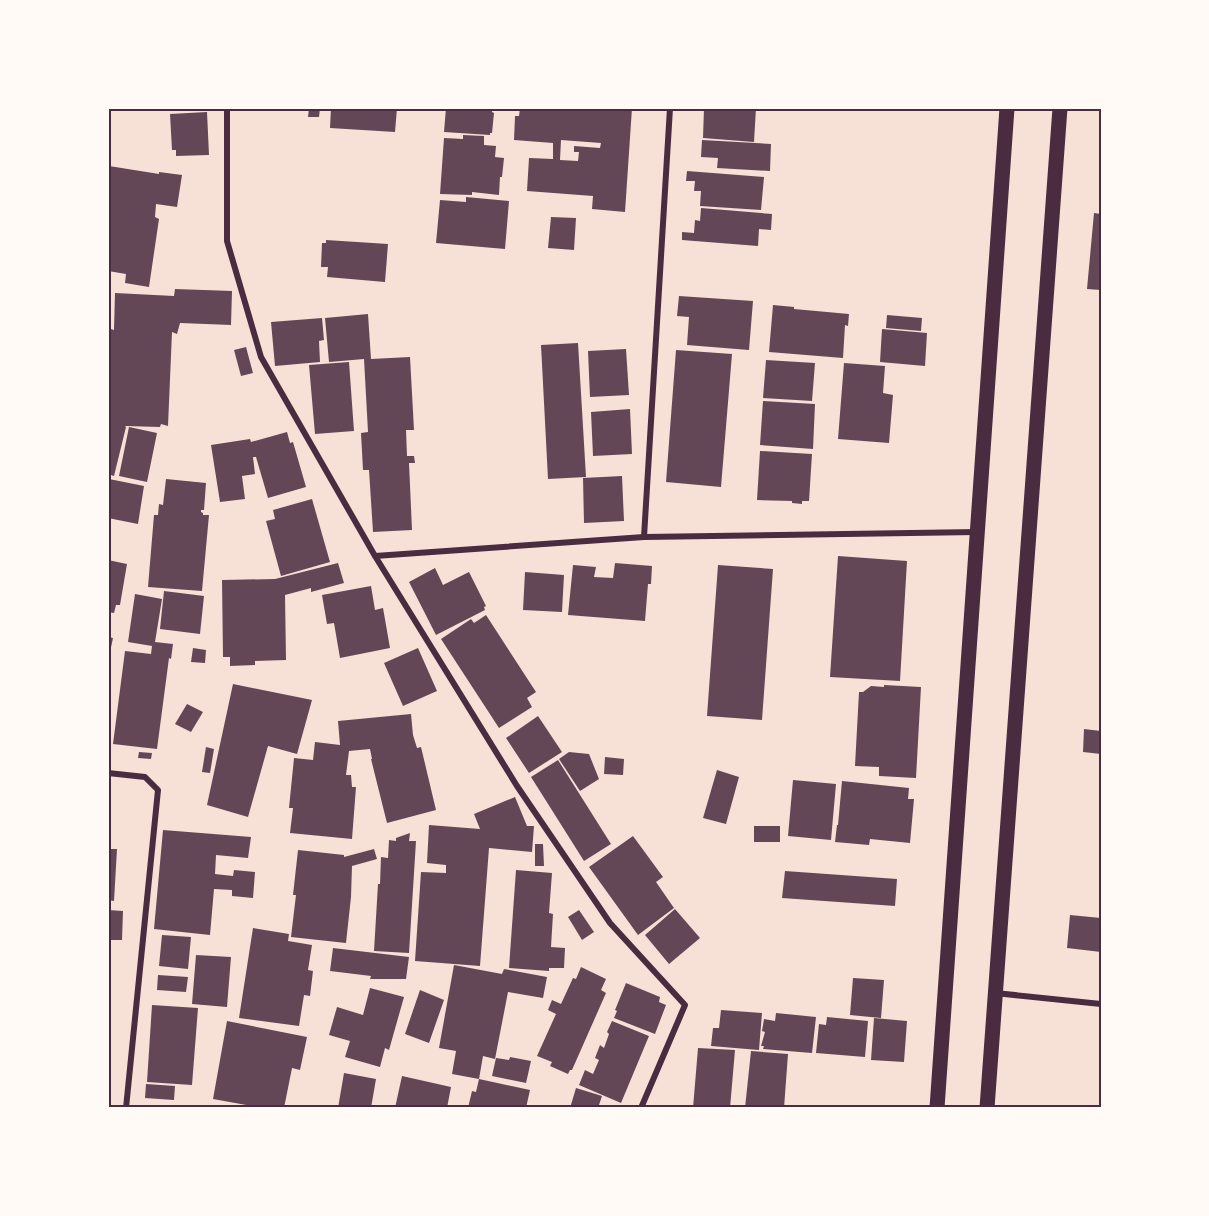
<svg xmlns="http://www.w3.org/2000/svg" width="1209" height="1216" font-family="'Noto Serif',serif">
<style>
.building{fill:#644757;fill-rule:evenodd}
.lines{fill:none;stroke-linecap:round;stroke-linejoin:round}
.minor{stroke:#4a2c40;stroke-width:6}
.primary{stroke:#4a2c40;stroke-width:15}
.neatline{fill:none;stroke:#4a2c40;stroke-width:2}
</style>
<rect width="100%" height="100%" fill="#f7e1d7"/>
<!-- building -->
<path class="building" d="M309,108h11l-1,9h-11z
M331,108h66l-2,24 -65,-4z
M446,108h46v4l2,1 -2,20h-2v2l-46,-3z
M520,108h112l-7,104 -33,-3 1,-13 -66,-5 2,-33 24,1v-16l-39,-3 1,-24h4zM561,140l40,3 -1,5 -26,-2v6h5l-1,9 -18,-1z
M704,108h52l-2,34 -51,-4z
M207,112l2,43 -33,1v-6h-4l-2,-36z
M463,135l21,1v9l12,1 -1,11 9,1 -2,19h-2l-1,18 -27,-3v3l-32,-1 4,-56 19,1z
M702,140l69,4 -1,27 -53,-3 1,-10 -17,-1z
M109,166l50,8v-2l23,3 -5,32 -21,-3 -1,13 4,2 -10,68 -24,-4 1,-9 -18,-3v-97z
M687,171l77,6 -3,33 -61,-4 1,-15h-7l1,-10h-9z
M466,197l43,4 -4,48 -69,-6 4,-43 26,2z
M701,208l71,6 -1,16 -12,-1 -1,17 -76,-6v-8l12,1 1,-13 5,1z
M1094,213l7,1v76l-14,-1z
M551,217l25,1 -2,32 -26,-2z
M326,240l62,4 -3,38 -58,-5 1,-10h-7l1,-24h4z
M175,289l57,2 -1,34 -51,-2 -3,11 -5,-2 -4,94 -7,-2 -1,3 -35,-1 1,1 -12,49 -6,-2v-124h2l1,-21 3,1 1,-37 59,3z
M679,296l74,5 -4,49 -62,-5 2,-28 -12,-1z
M773,305l21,2v2l55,5 -1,12 -3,-1 -2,33 -74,-6z
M368,314l3,45 39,-2 4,73h-8l1,26h7l1,7h-6l3,67 -39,2 -4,-62h-6l-2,-37 7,-1 -4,-73 -35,3 -4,-44z
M887,315l35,3 -1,13 -35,-3z
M322,318l2,22 -5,1 1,21 -45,4 -4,-44z
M882,329l45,4 -2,33 -45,-4z
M578,343l8,134 -38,2 -7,-134z
M246,347l7,26 -12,3 -7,-26z
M626,349l3,46 -39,2 -2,-46z
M676,350l56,4 -11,133 -55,-5z
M766,360l49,3 -3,38 -49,-3z
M349,362l5,69 -39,3 -6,-69z
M844,363l41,3 -2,27 10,2 -4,48 -51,-4z
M763,401l52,3 -2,45 -53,-4z
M630,409l2,45 -39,2 -2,-44z
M129,427l28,6 -10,49 -28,-6z
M287,432l3,11 3,-1 13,45 -38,11 -12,-41h-3l2,17 -13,2 3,23 -25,3 -9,-57 39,-6 1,3z
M760,451l52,3 -3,47h-7v3l-10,-1v-2l-35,-1z
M622,476l2,45 -40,2 -1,-45z
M109,479l35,7 -6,38 -30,-6z
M166,479l40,4 -2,27h-3v2l2,1v2h6l-7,76 -54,-4 6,-72h4l1,-11 4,1z
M312,499l18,63 -49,14 -15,-55 9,-2 -2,-9z
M838,556l69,5 -7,120 -70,-4z
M108,560l19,4 -7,41h-4l-2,8 -6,-1z
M338,563l6,20 -33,9v-4l-26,7 1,65 -31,1v4l-25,1v-9h-7l-1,-77 53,-1z
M615,563l37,3 -1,18h-3l-3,37 -77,-6 5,-50 23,2 -2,10 19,1z
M718,565l55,4 -11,151 -55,-4z
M435,568l8,17 26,-13 17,34 -2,1 1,3 -49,25 -27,-53z
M525,572l39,3 -2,37 -39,-2z
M371,586l4,24 8,-2 7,40 -50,10 -6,-35 -7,1 -5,-29z
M164,591l40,5 -4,38 -40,-5z
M135,594l27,5 -7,43 18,2 -2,15 -2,-1 -12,91 -44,-5 12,-93 26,3 1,-8 -24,-4z
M486,615l50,77 -9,6 5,9 -33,21 -58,-89 30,-20 3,4z
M108,637l5,1 -4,19h-1z
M193,648l13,2 -1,13 -14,-1z
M418,648l19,43 -34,15 -19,-43z
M233,684l79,16 -15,54 -29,-8 -20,71 -41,-12z
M884,685l37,2 -5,91 -37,-2v-9l-24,-1 4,-74h4l8,-6 13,1z
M187,704l16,8 -12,20 -16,-8z
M411,714l2,21 4,13 4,-1 15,63 -49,13 -16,-64h1l-2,-10 -21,2 -3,24h5l1,12h4l-4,52 -62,-6 3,-25h-4l5,-50 19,2 2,-18 25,3 -2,-24z
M538,716l24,36 -33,21 -23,-35z
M1084,729l17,2v23l-18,-2z
M206,747l8,2 -4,24 -8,-1z
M139,752l13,1 -1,6 -13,-1z
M569,752l20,2 10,25 -19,12 -21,-32z
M605,757l19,2 -1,16 -19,-1z
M558,760l53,84 -27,17 -53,-84z
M717,770l22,7 -13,47 -23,-6z
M793,780l43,4 -5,56 -43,-4z
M842,781l67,7 -1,11h6l-4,44 -40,-4 -1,6 -34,-3 2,-17h1z
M515,797l12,29h7l-2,26 -43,-4 -9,118 -65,-5 6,-89 25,1v-8l-19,-2 2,-38 51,4 -6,-15z
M754,826h26v16h-26z
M163,830l88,7 -3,21 -32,-3 -1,19 18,2 1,-6 21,2 -2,26 -21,-2v-6l-18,-1 -4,46 -56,-6z
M410,833l-1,8h7l-7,112 -35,-2 4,-67h2l1,-27 7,1 1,-18 7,1v-3z
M633,836l30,41 -7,5 18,26 -36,27 -49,-68z
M535,844h8l1,22h-9z
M108,849h9l-3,52 -6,-1z
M374,849l3,10 -25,7 -1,31 -5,46 -55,-6 5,-42h-3l5,-45 46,5v2z
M516,870l36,3 -3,40 4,1 -2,33 14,1 -1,20h-15v3l-40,-3z
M785,871l112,8 -2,27 -113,-8z
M675,909l25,29 -31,26 -24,-29z
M108,910l15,1 -1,29h-14z
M579,910l15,22 -12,8 -14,-23z
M1070,915l31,3v34l-34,-4z
M253,928l36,6 -1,7 24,4 -4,25 5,1 -3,25 -6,-1 -5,31 -60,-8z
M162,935l29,2 -3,32 -29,-3z
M333,948l76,9 -3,22h-36l1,-3 -41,-5z
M196,955l35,2 -4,50 -35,-3z
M454,965l48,9 2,-5 43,8 -4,21 -35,-6 -13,67 -12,-3 -4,23 51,11 -4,18h-58l4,-17 4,1 3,-13 -27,-5 4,-23 -17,-3z
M581,967l25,12 -5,11 5,3 -34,77h-2l-2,4 -18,-8 2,-4 -15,-6 19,-42 -8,-4 4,-10 9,4 12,-26 3,1z
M158,975l30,2 -2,15 -29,-2z
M853,978l31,2 -3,38 -31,-3z
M626,983l34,14 -1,5 7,3 -11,29 -41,-16 3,-7 -2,-1z
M370,988l34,9 -15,53 -4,-2 -5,19 -35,-10 5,-16 -21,-6 8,-28 26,8z
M420,990l24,10 -15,43 -24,-9z
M152,1005l46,3 -6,77 -45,-3z
M721,1010l41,3 -3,37 -48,-4 2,-18h6z
M776,1013l40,4 -4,36 -49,-4 1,-3h-3l4,-14 -3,-1 2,-12 11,2z
M827,1017l41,4 -3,36 -49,-4 3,-29 7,1z
M874,1018l33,3 -3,41 -33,-2z
M227,1021l80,16 -7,33 -8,-2 -8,40h-21l-50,-9z
M612,1021l37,15 -28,67 -42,-18 6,-15 8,4 6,-14 -4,-2 5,-13 4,3 5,-14 -2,-2z
M698,1048l37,2 -5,58h-37z
M751,1051l37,3 -4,54h-39z
M510,1057l21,4 -5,22 -34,-7 4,-18 13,2z
M344,1073l32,6 -5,29h-33z
M402,1076l49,11 -4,21h-52z
M146,1084l29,2 -1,14 -29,-2z
M576,1088l26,8 -4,12h-28z"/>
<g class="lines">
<!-- minor -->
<path class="minor" d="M227,108v133l34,116 114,199 142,230 93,137 75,82 -44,103
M644,537l26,-429
M375,556l269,-19 333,-5
M108,773l37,4 13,13 -32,318
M995,993l106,11"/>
<!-- primary -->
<path class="primary" d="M937,1108l70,-1000
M987,1108l73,-1000"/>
</g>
<!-- border -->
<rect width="1209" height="1216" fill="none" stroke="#fffaf5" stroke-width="219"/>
<rect x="110" y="110" width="990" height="996" class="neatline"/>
</svg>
